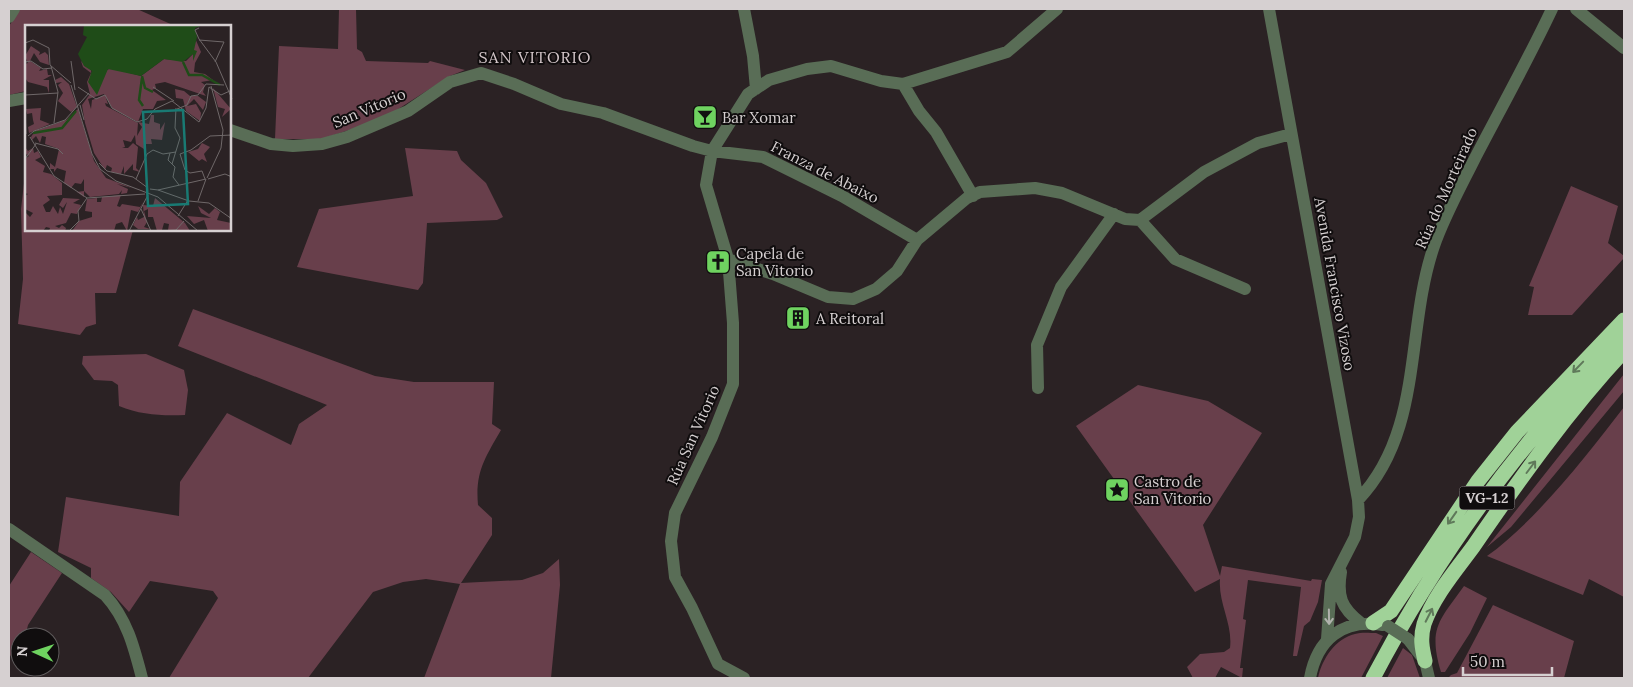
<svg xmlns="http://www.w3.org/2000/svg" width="1633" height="687" font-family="Lora,serif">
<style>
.green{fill:#683f4b}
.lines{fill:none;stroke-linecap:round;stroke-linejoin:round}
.minor{stroke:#596d56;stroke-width:12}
.highway{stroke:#a0d298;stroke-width:15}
.minor-bridge{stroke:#596d56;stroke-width:12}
.oneway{stroke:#5f795a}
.oneway2{stroke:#b0b2ac}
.labels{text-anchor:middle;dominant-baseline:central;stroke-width:4;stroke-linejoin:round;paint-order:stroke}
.shield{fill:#100d0e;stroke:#9b9696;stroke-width:1}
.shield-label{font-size:14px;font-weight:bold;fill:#d6d0d1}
.street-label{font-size:15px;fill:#d6d0d1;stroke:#100d0e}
.poi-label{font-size:15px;fill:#d6d0d1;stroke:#100d0e;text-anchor:start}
.neighbourhood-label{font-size:16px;letter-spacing:1px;fill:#d3c6c9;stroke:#100d0e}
.inset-river{fill:none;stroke:#1f4c18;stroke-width:2.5}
.inset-road{fill:none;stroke:#6f6869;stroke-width:1}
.view{fill:#197a73;fill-opacity:0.15;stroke:#197a73;stroke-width:2.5}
.inset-edge{fill:none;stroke:#d6d0d1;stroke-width:2.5}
</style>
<rect width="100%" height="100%" fill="#2b2224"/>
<!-- green -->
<path class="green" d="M20,9h117l38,17h-149v65l-17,4v-69z
M339,9h17l1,40 5,3 4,9 62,2 2,-2 35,9 -15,6 -58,37 -34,14 -36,12h-47l4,-93 59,3z
M405,148l52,3 4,9 25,23 17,34 -6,3 -70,3 -4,60 -5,7 -121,-23 22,-58 94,-13z
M26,166v64h107l-17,63h-21l1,31 -10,3 -6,8 -62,-11 5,-45 -2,-70z
M1571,186l47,20 -10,37 16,13v2l-52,57h-44l6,-28 -5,-1z
M193,309l182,67 39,6h80l-2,42 9,6c-16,28 -26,42 -23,75l14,13v17l-31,48 61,-3 21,-7 16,-14 1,26 -9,93h-127l36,-94 -34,-5 -23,3 -30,10 -65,86h-139l49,-80 -5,-7 -63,-10 -21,31 -18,-20 -20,-14v-10l-33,-16 8,-55 113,19 1,-34 47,-69 64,32 8,-21 28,-19 -149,-59z
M146,354l38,16 4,20 -3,25c-23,1 -44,0 -66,-9l-1,-21 -6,-4 -18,-1 -12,-16 1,-8z
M1624,374v17l-113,136 -24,20z
M1138,385l70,16 54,32 -59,92 17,51 2,-10 89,15 1,-2 10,1 -4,22 -8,19 -6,5 -7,30h-4l8,-69 -53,-7 -5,39 3,1 -6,48h3l-1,10 -21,-11 -6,11h-22l-6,-11 13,-13 24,-2 6,-4c3,-24 -12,-45 -10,-69l-25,13 -119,-166z
M1624,407v190l-35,-18 -6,16 -96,-39c48,-34 101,-102 137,-149z
M31,552l31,21 -34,52 -3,12h-5v16l-11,3v-70z
M1464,586l23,12 -17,35 -25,39h-4c-13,-44 -2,-51 23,-86z
M1493,605l81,36 -10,37h-116l3,-3 6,-2z
M1376,633l7,3 -22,42h-43c4,-19 17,-39 37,-44 6,-2 15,-1 21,-1z
M1403,648l9,7 8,23h-33z"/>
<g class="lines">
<!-- minor -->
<path class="minor" d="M744,9l9,47 3,33
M1269,9l89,491 1,17 -4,20 -24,47 -4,55
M1576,9l48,39
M9,17l5,-8
M903,84l16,27 17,21 37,64
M9,101l17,-3
M230,130l41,14 22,2 29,-2 25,-7 61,-26 42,-29 31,-9 33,11 47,20 42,9 90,33 19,5 51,6 79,39 75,44
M1140,220l35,39 70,30
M728,259l45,15 55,23 25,2 23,-10 21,-18 20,-31 50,-42 13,-6 55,-4 27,5 63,26 15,1 64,-48 54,-29 33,-9
M1038,388l-1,-43 24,-58 53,-73
M1358,500c66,-69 47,-170 76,-254 10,-29 26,-58 40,-86 26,-50 54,-100 78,-151
M9,529l96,66c22,24 29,52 37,83
M1341,572c-4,24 0,36 20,51
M1408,639l17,22 4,17
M744,678l-26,-14 -26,-56 -17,-31 -4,-36 4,-28 37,-76 21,-53v-61l-5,-64 -22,-74 6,-34 36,-57 21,-14 38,-11 24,-3 50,15 22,3 104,-32 50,-43
M1310,678c7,-38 32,-60 73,-53"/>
<!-- highway -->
<path class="highway" d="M1373,623l18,-12 87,-130 39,-49 107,-112
M1425,661c-3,-13 -5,-23 -1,-37 9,-27 32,-54 49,-77 46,-67 95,-136 151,-196
M1373,678c66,-126 152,-241 251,-343"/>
<!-- minor-bridge -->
<path class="minor-bridge" d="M1388,626l20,13"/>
</g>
<!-- one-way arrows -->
<defs><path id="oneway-shaft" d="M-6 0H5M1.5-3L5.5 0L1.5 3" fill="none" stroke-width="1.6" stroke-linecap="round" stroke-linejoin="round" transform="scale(1.25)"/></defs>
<g class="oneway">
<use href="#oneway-shaft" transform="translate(1578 367) rotate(134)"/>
<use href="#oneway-shaft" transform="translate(1531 467) rotate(-53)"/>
<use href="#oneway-shaft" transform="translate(1452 518) rotate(125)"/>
<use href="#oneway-shaft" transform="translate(1429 615) rotate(-63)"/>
</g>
<use class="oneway2" href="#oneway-shaft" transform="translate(1329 617) rotate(89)"/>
<!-- icons -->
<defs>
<symbol id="bar-square" viewBox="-11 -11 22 22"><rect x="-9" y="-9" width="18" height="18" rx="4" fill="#6fd360" stroke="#100d0e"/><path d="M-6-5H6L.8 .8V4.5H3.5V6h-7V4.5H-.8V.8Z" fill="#111"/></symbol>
<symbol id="church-square" viewBox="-11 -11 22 22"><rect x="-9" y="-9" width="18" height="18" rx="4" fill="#6fd360" stroke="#100d0e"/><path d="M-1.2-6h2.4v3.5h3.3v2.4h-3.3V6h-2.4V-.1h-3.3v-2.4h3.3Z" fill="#111"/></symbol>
<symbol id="building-square" viewBox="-11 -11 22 22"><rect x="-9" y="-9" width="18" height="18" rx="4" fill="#6fd360" stroke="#100d0e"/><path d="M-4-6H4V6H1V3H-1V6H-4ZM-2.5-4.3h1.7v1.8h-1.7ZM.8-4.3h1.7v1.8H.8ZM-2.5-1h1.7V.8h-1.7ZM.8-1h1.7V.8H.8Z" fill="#111"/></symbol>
<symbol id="sight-square" viewBox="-11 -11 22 22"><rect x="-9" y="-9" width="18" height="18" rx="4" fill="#6fd360" stroke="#100d0e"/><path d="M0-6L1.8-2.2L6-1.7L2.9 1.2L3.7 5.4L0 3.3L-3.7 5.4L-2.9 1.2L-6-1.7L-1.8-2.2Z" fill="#111"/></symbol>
</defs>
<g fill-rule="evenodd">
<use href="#bar-square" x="691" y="103" width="28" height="28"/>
<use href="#church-square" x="704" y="248" width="28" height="28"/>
<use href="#building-square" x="784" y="304" width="28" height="28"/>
<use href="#sight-square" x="1103" y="476" width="28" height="28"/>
</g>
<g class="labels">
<!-- shield labels -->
<rect class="shield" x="1459.5" y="486.5" width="55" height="23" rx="4"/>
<g class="shield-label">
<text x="1487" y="498">VG-1.2</text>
</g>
<!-- street labels -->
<g class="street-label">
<text transform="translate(369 108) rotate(-23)">San Vitorio</text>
<text transform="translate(825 172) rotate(27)">Franza de Abaixo</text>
<text transform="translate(1446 188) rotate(-66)">Rúa do Morteirado</text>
<text transform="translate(1335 284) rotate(80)">Avenida Francisco Vizoso</text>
<text transform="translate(693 435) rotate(-66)">Rúa San Vitorio</text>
</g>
<!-- poi labels -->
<g class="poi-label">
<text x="722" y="117">Bar Xomar</text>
<text x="736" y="253">Capela de<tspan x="736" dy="17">San Vitorio</tspan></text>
<text x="816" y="318">A Reitoral</text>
<text x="1134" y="481">Castro de<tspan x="1134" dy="17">San Vitorio</tspan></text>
</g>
<!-- neighbourhood labels -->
<g class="neighbourhood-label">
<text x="535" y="57">SAN VITORIO</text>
</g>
</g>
<!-- overview -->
<g transform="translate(25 25)">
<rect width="206" height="206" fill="#2b2224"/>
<path d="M170,13l6,14 -6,11 -1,9 11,2 8,6 -12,2 4,3 -2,7 3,4 -41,-14 -10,2 1,4 -4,2 14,10 -9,1 -4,8h-10l-5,13 -25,-13 -9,-15 -16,5 3,10 1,-9 13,-5 3,9 -3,-1 1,3 32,17 -1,13 5,-9 -4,-5 11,2 2,-9h3v7l6,2v6l5,-8 -3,18 -11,-1 1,5h-8v5l-8,-5 -1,-9 -4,7 -8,-2 2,7 -3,1h6l5,-5 5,4 -2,21 4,4 -7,-2v-6l-9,10v-8l-3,8 -10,-2 1,-4 -5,-3 -2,5 -11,-17 -9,-30 -3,-18 8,-11 -3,-12 4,-9 -8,-6 -2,-6 10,9 1,8 19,-10 30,8 23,-17 22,2 7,-7zM6,21l9,6 -1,3 6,-3 3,3 1,10 -9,-3 -6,-9 -4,8 11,7 -2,3 8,-2 1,6h4l-9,5h6v13l-2,-6 -19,-5 -3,-4v-14l3,-1 -3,-7zM36,52l8,7 8,23 -6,5 -13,-11 5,-8 -5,-8 4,-3 -6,1 -1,-3zM188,63l18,21 -9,8 3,-8 -7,-2zM150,64l9,2 6,5h8l8,6 -3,8 -9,-11 -7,7 9,-2 5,9 -1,8 -14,-10 -3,-12 -7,-1zM16,83l-1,12 10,4 -21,9 -1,-6 6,-3 -1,-4 -1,-7 -5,1 -1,-5zM53,84l16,52 12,17 26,10 -15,-4 11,5 -1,4 -6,1 1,-4 -3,4 -29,3 -6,-6v6l-7,-5 7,-1v-12l-3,5 -6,-1 -4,5 -7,-5 2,-12 -9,-3 -3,4v-3h-4v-6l5,4 4,-18 -14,-5 1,-7 -4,-1 -2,7 -4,-7 -4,4 -1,-3 4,-6 31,-11zM177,118l8,4 -6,7 3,8 -5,-3 -3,2 -11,-9 10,-3zM0,122l3,4 5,-3 1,5 4,-2 3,6 -6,3 10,6 -2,6 8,2 11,9v12l-15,1 3,4 -7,5 3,7h4l3,-6 5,8 2,-7 3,7 4,-12 -4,6 -4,-3 4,-7 17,1 -7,4 8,2 -4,9 -6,-1 -5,10 -11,3 4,2 3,-3 4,3 -1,3h-16l1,-3 -4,-1 -3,4h-18v-19l5,5 3,-4 -8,-4v-13l3,-2 -3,-1v-34l4,-3 -4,-3zM96,170l-4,11 3,1 2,-3 18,3 4,-6 -6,11 -7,-2 -4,21 -5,-9 -6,2 -2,7h-42l7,-10 13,-4v-5l-7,-1 2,-12 10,-1v4h4l1,-5zM130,173l30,25 5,8 -22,-1 1,-6 -5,-1 -2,7 -5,1 -4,-14h-5v-8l-4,2 3,11 -3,5 6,2h-12l-5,-4 4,-8 1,3 6,-3 -1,-12 10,1zM173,181l11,8 6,-6 5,4 -3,8 14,3v8h-23l-4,-11 -10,4 -7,-8 24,2 -10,-5z" fill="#683f4b"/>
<path d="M59,0h119l-8,3 2,9 -3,13 3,1 -4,10v-7l-10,8 -19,-3 -23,17 -33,-7 -11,26 -9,-13 4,-11 -8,-5 -6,-12 9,-17 -4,-2z" fill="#1f4c18"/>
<path class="inset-river" d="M158,37l6,13h13l18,10M117,51l3,12 8,4M117,53l-3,22 4,6M8,108l29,-5 14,-17"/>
<path class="inset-road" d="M174,3l-4,2 4,9 17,23 16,37M174,15l25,2 -9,20M0,18l8,-3 16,8 1,17 21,18M46,36l4,29M0,37l6,-1 12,8 9,-1M26,41l7,26 -4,31M46,60l21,69 8,15 16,12 42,16 40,34M53,62l18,12 9,-4 7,13 25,14 10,-3 8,-10 17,-8 27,21 7,-14 3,-21 12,8 11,-5M128,62l21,14M0,70l33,-2M55,80l4,15M0,83l1,26M152,84l10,-4 4,-9 7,-1 8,-11 18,1M3,111l6,-5 31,-11 24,-27M5,112l24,39 33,22M10,118l23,6 5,5M145,128l-2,7 7,7 -2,10 6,8M155,129l11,-4 19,-14 22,-1M155,129l5,16 5,3 12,-2 3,8M0,134l11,-15M74,138l8,8 26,6 15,11M147,139l8,-26 -5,-10 1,-20M182,153l14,-30 2,-18 -12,-44M111,154l11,-25 6,-4 10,4 13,-2M183,154l17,-5 7,3M125,164l8,1 48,-11M133,165l31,11 20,2 23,16M62,173l58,-4M173,176l8,-22M116,184l10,22M153,191l10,-16M44,206l10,-10 -1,-10 9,-13M104,206l19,-36M136,206l15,-1 8,-9"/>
<path class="view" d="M158,85l5,94 -40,2 -5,-94z"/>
<rect width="206" height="206" class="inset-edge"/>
</g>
<!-- border -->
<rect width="1633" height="687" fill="none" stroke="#d6d0d1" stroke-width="20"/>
<!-- north arrow -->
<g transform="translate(35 652) rotate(273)"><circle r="24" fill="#100d0e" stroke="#5f5b5c"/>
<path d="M0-4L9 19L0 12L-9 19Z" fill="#6fd360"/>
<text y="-8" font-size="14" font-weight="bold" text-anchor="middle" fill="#d6d0d1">N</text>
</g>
<!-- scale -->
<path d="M1463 667v8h89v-8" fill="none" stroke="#d6d0d1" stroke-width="2.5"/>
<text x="1470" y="667" font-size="15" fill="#d6d0d1" stroke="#100d0e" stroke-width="4" paint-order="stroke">50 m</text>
</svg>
